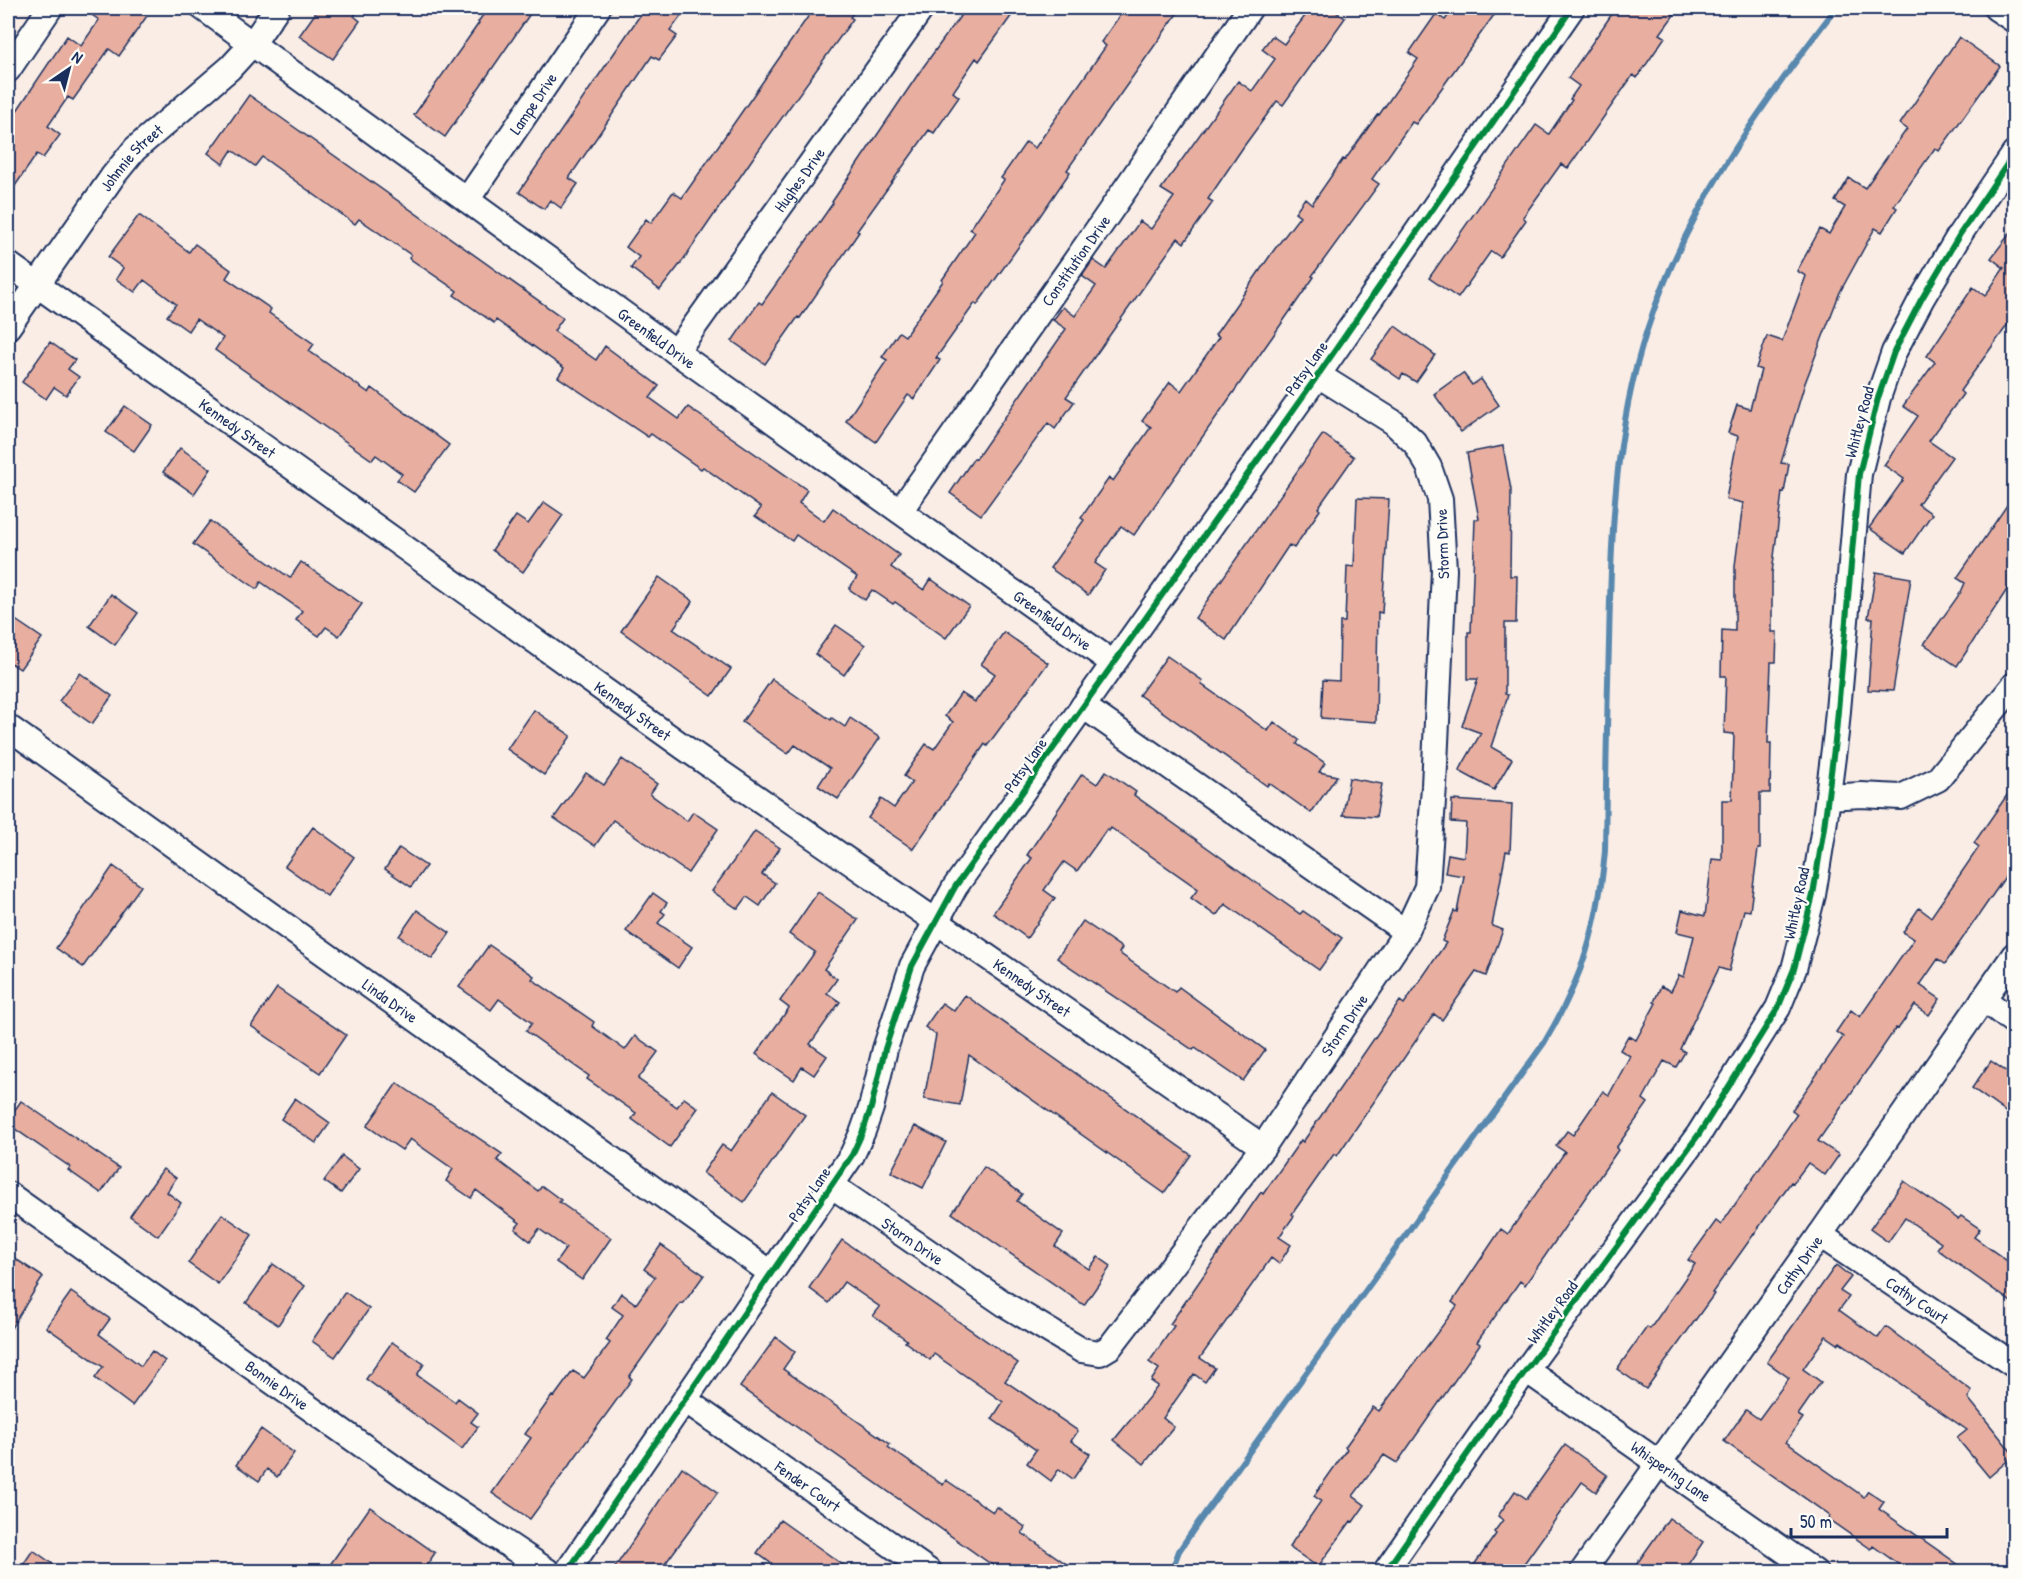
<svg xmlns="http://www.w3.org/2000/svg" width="2022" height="1579" font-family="'Patrick Hand',sans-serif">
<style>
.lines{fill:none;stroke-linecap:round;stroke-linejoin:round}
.stream{stroke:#5988ae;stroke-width:6}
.building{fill:#e8afa0;stroke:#1b2f5e;stroke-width:1.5}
.minor-casing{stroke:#1b2f5e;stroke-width:28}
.minor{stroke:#fdfcf7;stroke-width:24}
.cycleway-casing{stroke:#fdfcf7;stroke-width:10}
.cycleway{stroke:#00873e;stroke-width:6}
.labels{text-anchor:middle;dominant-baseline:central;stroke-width:4.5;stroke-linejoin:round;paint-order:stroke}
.street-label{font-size:16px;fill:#1b2f5e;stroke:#fdfcf7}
</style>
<rect width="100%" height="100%" fill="#f9ede6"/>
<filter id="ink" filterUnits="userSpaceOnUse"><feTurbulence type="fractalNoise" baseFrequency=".0167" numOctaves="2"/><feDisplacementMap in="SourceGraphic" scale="12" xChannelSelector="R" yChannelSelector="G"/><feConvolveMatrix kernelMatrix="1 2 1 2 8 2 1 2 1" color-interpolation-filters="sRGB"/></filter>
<g filter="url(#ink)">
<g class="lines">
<!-- stream -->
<path class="stream" d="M1171,1572l8,-21 19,-28 346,-480c39,-65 54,-116 61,-192 1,-69 2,-139 4,-208 2,-106 5,-212 38,-313 39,-121 113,-223 189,-322"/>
</g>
<!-- building -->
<path class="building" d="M82,8h52l13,8 -28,40 -10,-7 -36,51 -5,-3 -20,29 12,9 -17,23 -6,-4 -29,42v-72l59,-88 14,10 18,-26z
M319,8h41l-6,8 6,5 -27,38 -34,-23z
M488,8h46l-89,129 -31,-22 65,-92 -1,-1z
M645,8h42l-17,23 7,5 -18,24 -7,-4 -83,122 9,6 -17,24 -11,-8 -6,9 -25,-17z
M814,8h43l-7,9 3,2 -100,139 -72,105 -21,27 -29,-22 8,-11 -13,-10 20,-28 5,4 22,-31 9,6z
M966,8h51l-38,53 -3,-3 -23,34 6,5 -25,36 -5,-3 -72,101 2,1 -59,86 -2,-1 -33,47 -33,-23 27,-39 3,2 71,-101 -1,-1 89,-132z
M1125,8h56l-114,162 3,2 -41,60 -52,73 -2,-2 -39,55 4,2 -26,39 -6,-4 -32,47 -30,-21 41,-61 -5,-3 17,-25 6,4 38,-55 -1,-1 33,-48 -5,-3 34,-49 -3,-2 25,-36 9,6 71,-102 -5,-4z
M1311,8h19l15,10 -62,87 -6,-4 -33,45 -36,53 5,3 -29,41 -6,-5 -64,91 -48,68 8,5 -19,27 -7,-6 -67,92 -31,-22 24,-35 2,1 90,-130 -13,-9 10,-13 12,9 21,-30 -14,-10 11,-16 13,9 34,-48 11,8 23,-32 -13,-8 77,-108 14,10 23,-32 -13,-10 10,-13 12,8z
M1454,8h45l-83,116 -4,-2 -40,57 7,5 -67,92 2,1 -180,258 -13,-9 -26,37 10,7 -17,25 -38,-27 34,-48 -3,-2 28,-40 4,3 38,-54 -9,-6 28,-39 11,9 38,-54 -4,-2 59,-85 26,-34 -5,-4 10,-14 7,6 31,-45 2,1 33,-46 1,1 39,-56 -9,-6 27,-39 9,6z
M1616,8h63l-19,26 5,3 -28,41 -4,-3 -65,93 -7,-4 -38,53 3,3 -26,37 -9,-6 -33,47 -29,-20 107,-153 13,9 23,-34 -2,-1 9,-13 -11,-8z
M1959,37l41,29 -61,85 -4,-3 -41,58 3,2 -15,24 -7,-4 -35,64 -35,91 -24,80 8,1 -5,29 -2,-1 -10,81v59h5l-1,30h-5l-3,81h3l-1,50h-10v56h-2l-8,62 -6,-1 -15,61 -10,-3 -39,81 5,3 -9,15 -12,-6 -21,38 5,4 -32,45 2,2 -93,135 -5,-4 -43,61 3,2 -83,119 -13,-8 -31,41 12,9 -12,17 -2,-1 -33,46 -29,-20 32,-46 -7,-5 33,-47 -2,-2 28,-40 6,4 78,-105 -5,-4 49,-73 7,5 57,-82 -9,-6 11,-15 6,4 30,-44 6,4 21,-39 -10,-6 8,-14 8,4 20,-37 -2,-1 7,-16 10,5 8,-16 5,2 10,-41 -17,-4 5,-22 23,6 7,-57 10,1v-60h10l2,-66 -10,-1 2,-57h-5l1,-46 13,1v-65l8,-63 -17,-4 12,-63 -10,-3 9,-28 13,4 11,-39 -5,-2 11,-32 15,5 24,-65 -9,-5 23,-42 9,5 16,-27 -10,-6 14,-23 16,10 42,-59 -7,-5z
M249,95l314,223 -9,13 42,29 9,-14 54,40 -9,12 29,21 9,-12 119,83 -8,13 25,18 9,-13 66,47 -8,12 33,23 7,-11 38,27 -23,32 -51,-36 -2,2 -21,-14 -7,10 -16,-11 8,-12 -61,-42 -4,6 -37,-25 6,-8 -58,-41 -2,2 -50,-35 -3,3 -90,-60 6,-9 -68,-48 -2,3 -40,-28 3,-4 -48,-33 2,-3 -52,-36 -4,5 -93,-67 -7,9 -23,-16 -9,14 -15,-11z
M139,215l50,37 6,-8 36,26 -5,8 45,31 -2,4 45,31 -5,7 60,42 3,-5 77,57 -35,47 -17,-12 5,-6 -26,-19 -4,5 -157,-110 8,-12 -27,-19 -8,12 -21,-15 9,-12 -32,-24 -9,12 -19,-13 7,-11 -15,-11z
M2014,228v88l-54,75 3,3 -34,47 23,16 -34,47 14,10 -27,39 -36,-25 35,-49 -20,-14 34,-49 -15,-10 32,-44 -8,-6 46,-69 12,9 19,-28 -13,-10z
M1395,326l40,29 -19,27 -13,-8 -3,5 -29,-20z
M50,342l25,18 -7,9 11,8 -13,18 -12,-8 -8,12 -24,-17z
M1463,373l9,12 9,-6 18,26 -38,27 -27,-38z
M125,406l27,19 -18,26 -28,-19z
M1323,434l31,23 -36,51 2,2 -26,38 -5,-3 -63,95 -31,-22z
M1503,446l8,44 -1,86h7l-1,47h-11v71l3,1 -17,52 21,12 -18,31 -35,-19 22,-38 -19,-7 16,-47h-10v-47h3l4,-113h4l-12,-66z
M180,448l31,21 -17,25 -31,-22z
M2014,495v84l-57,87 -33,-22 37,-52 4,-9 -8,-5z
M1357,498l32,1 -7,114 -4,-1 -2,110 -55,-4 2,-38 16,1 1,-59h5l2,-56 7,1z
M544,502l19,13 -40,57 -31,-22 24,-34 12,8z
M210,521l80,57 11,-16 61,42 -23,32 -13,-9 -7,9 -23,-16 6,-9 -41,-29 -4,7 -64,-45z
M1876,572l35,6 -18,113 -25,-1 5,-72h-5z
M659,577l34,24 -20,28 58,40 -19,27 -91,-65z
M111,594l27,19 -23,32 -26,-19z
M14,619l28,19 -22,31 -12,-8v-32z
M836,625l29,20 -21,30 -29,-21z
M1004,632l44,31 -61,83 -2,-2 -72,105 -45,-31 13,-19 13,9 18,-26 -8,-6 22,-32 8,5 19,-27 -8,-6 16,-23 14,9 20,-28 -14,-10z
M1167,656l36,25 -2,3 67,47 6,-9 25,18 -2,4 28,19 -6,9 18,4 -26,37 -42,-30 -2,3 -128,-91z
M80,673l32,23 -20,28 -33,-23z
M772,679l59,41 1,-2 13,9 5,-9 30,20 -42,61 -20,-13 12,-18 -35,-23 -7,9 -46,-32z
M534,710l37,26 -27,39 -37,-26z
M622,759l35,25 -7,10 37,27 6,-9 25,17 -30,44 -75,-53 -18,26 -41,-28 32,-45 18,12z
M1106,771l30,21 -2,3 131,94 35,25 3,-3 39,27 -23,32 -94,-66 -9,12 -25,-18 7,-9 -87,-61 -2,3 -2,-2 -30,42 -13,-9 -20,28 11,8 -28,40 -34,-25 39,-55 -5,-3 55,-81 15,10z
M1349,778l33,6 -6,33 -33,-2z
M2014,785v79l-69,100 -7,-5 -18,26 20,14 -11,16 -14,-10 -17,24 -2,-1 -78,113 21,14 -14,20 -17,-12 -15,20 -2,-1 -79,111 2,1 -68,95 -29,-20 30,-42 3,2 45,-65 -7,-4 28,-39 5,4 76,-111 -5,-4 51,-73 -7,-5 15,-22 9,7 54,-78 -11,-7 16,-24 12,9 48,-70 -5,-4z
M1452,800l60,4 -2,48 -4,-1 -14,75 11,4 -17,46 -10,-4 -34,48 -8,-6 -97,142 -3,-2 -42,60 2,2 -15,21 12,8 -12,19 -8,-6 -71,100 15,10 -10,14 -11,-8 -31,44 11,9 -30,37 -30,-24 44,-54 -7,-5 8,-12 -10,-7 25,-36 -4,-2 91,-132 2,2 38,-54 2,2 97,-141 4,3 42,-61 -4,-2 12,-30 3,1 7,-36 -19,-3 3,-19 16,3 2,-34 -15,-1z
M313,827l41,30 -27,39 -42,-30z
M755,831l25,17 -18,26 13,9 -15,23 -13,-9 -9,12 -26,-18z
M399,848l27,18 -15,21 -26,-18z
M113,866l28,20 -58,81 -27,-19z
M818,892l40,28 -34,49 13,10 -10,14 13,9 -30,42 17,12 -13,19 -12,-8 -8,13 -38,-26 33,-46 -9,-7 35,-49 -26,-18z
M653,893l14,10 -6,8 4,3 -7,9 34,24 -14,21 -52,-37z
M417,910l33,23 -18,26 -33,-23z
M1083,921l39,27 -3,5 56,39 4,-5 86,63 -22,31 -48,-33 -2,2 -136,-92z
M489,945l45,31 -2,3 62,43 -2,4 33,24 10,-14 23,16 -20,27 39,28 7,-9 14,10 -28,39 -38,-28 4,-6 -49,-34 2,-3 -63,-45 6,-8 -33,-24 -8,11 -32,-23z
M277,988l69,47 -26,38 -69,-47z
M965,995l226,160 -27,38 -195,-138 -9,50 -36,-6 12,-64 -11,-8 17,-24 12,8z
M1991,1061l23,16v41l-42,-30z
M397,1083l105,71 -5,6 41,31 4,-5 19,14 -2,2 52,36 -29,42 -26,-18 10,-14 -27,-19 -9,12 -15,-12 5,-6 -44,-33 -5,8 -25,-17 7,-12 -43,-30 -8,11 -35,-24z
M772,1092l33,23 -61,87 -41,-29 19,-28 9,6z
M295,1098l35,25 -14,20 -35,-24z
M21,1101l98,67 -18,25 -33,-23 2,-3 -62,-43v-4z
M915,1126l31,16 -23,46 -32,-16z
M342,1156l17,13 -18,24 -17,-12z
M984,1167l38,27 -5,7 46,33 -8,12 34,23 9,-12 13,9 -27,39 -132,-92z
M163,1169l13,9 -9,14 14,11 -23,33 -28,-20z
M1904,1181l54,38 3,-3 19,13 -6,8 40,29v38l-77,-55 4,-6 -36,-25 -17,24 -18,-13z
M222,1214l30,21 -34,49 -30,-21z
M842,1240l176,123 -13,18 73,50 -7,10 19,13 -17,25 -14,-10 -8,12 -24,-18 9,-13 -44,-31 11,-17 -69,-48 -4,6 -25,-18 2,-2 -34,-24 7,-9 -36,-25 -15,21 -20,-15z
M661,1245l43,30 -21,29 -2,-1 -52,74 3,2 -102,140 -38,-26 39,-55 -6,-4 27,-38 2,1 19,-26 11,7 26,-35 -4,-3 17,-25 -11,-8 9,-14 15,11 19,-27 -11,-8z
M8,1254l35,23 -35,56z
M273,1264l32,22 -27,39 -32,-22z
M1836,1265l15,12 -11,14 9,6 -10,13 39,28 8,-11 86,64 -4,7 46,57 -25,22 -32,-39 10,-8 -127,-88 -2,2 -12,-8 -23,33 18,13 -23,33 5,3 -17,24 78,55 4,-6 16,11 -5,7 90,63h-60l-36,-26 -2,3 -43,-30 2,-3 -106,-75 22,-31 13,9 30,-41 -22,-16z
M71,1292l39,27 -11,15 42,32 11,-15 13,10 -33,45 -37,-28 8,-11 -57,-40z
M345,1292l24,17 -34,48 -23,-16z
M776,1337l19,15 -12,17 107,75 -2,3 55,38 3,-5 47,32 4,-5 28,20 -3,6 56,39h-76l-262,-185z
M392,1342l32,22 -7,11 38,27 3,-4 20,15 -7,9 7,5 -16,22 -96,-70z
M261,1429l33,24 -17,24 -10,-8 -8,12 -23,-16z
M1565,1445l42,30 -11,17 -14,-10 -64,90h-49l27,-38 -2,-2 9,-12 -5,-4 17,-25 12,8z
M682,1467l36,25 -59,80h-47z
M370,1507l65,46 -13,19h-97z
M1669,1518l34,24 -20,30h-52z
M780,1520l73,52h-70l-26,-19z
M33,1550l31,22h-46z"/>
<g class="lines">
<defs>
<g id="minor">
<path id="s1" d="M203,8l473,344 437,311"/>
<path d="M1996,8l18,12"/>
<path d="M8,70l42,-62"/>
<path id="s2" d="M467,200l131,-192"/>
<path id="s3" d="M8,264l677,484 578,399"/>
<path id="s4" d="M8,327l105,-151 22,-27 95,-81 23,-25 24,-35"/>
<path id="s5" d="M676,352l246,-344"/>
<path id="s6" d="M900,511l202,-288 148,-215"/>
<path d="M1083,706l323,226"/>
<path id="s7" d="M8,727l763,546"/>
<path d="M1828,797l33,-2 40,2 37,-18 76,-94"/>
<path d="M1983,999l31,23"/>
<path id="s8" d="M831,1185l175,120 75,45 19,3 10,-6 153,-200 143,-215 21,-45 7,-101 10,-216 -4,-71 -11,-32 -14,-24 -22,-21 -75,-47"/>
<path id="s9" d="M8,1194l406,288 135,90"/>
<path id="s10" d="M1820,1235l194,130"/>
<path id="s11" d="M1526,1370l289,202"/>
<path id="s12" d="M685,1400l245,172"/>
<path d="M567,1572l285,-417 11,-24 8,-23 14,-59 27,-83 43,-79 363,-512 254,-367"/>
<path d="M1385,1572l141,-202 173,-236 79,-126 16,-39 19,-74 11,-68 12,-94 23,-259 19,-76 16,-46 27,-52 39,-66 54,-80"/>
<path id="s13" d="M1582,1572l238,-337 194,-280"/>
</g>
</defs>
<!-- minor casing -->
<use href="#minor" class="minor-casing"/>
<!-- minor -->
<use href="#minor" class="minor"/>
<defs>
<path id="cycleway" d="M567,1572l285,-417 11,-24 8,-23 14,-59 27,-83 43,-79 363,-512 254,-367
M1385,1572l141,-202 173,-236 79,-126 16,-39 19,-74 11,-68 12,-94 23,-259 19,-76 16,-46 27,-52 39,-66 54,-80"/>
</defs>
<!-- cycleway casing -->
<use href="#cycleway" class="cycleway-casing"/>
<!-- cycleway -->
<use href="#cycleway" class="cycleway"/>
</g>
</g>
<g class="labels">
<!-- street labels -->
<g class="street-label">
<text stroke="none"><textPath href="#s2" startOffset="117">Lampe Drive</textPath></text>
<text stroke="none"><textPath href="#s4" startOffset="210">Johnnie Street</textPath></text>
<text stroke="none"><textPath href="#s5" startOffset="212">Hughes Drive</textPath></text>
<text stroke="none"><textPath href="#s6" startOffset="306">Constitution Drive</textPath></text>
<text stroke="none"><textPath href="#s1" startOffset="561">Greenfield Drive</textPath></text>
<text transform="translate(1306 368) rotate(-55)">Patsy Lane</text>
<text transform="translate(1859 422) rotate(-75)">Whitley Road</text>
<text stroke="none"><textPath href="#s3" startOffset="282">Kennedy Street</textPath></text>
<text transform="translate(1442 544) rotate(-92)">Storm Drive</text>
<text stroke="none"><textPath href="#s1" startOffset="1047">Greenfield Drive</textPath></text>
<text stroke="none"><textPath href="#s3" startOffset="768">Kennedy Street</textPath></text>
<text transform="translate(1025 765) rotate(-55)">Patsy Lane</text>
<text transform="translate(1796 903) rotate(-78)">Whitley Road</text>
<text stroke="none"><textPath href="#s3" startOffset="1254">Kennedy Street</textPath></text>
<text stroke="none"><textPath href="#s7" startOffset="470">Linda Drive</textPath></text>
<text stroke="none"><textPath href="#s8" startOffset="729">Storm Drive</textPath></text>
<text transform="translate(809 1194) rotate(-56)">Patsy Lane</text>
<text stroke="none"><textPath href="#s8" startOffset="99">Storm Drive</textPath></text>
<text stroke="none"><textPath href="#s13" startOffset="376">Cathy Drive</textPath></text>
<text stroke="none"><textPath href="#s10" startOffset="117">Cathy Court</textPath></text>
<text transform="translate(1552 1312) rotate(-54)">Whitley Road</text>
<text stroke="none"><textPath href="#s9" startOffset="330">Bonnie Drive</textPath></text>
<text stroke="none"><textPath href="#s11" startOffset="177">Whispering Lane</textPath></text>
<text stroke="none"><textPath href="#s12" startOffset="150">Fender Court</textPath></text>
</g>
</g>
<!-- margin -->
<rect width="2022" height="1579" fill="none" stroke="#fdfcf7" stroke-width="30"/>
<rect x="15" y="15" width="1992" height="1549" fill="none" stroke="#1b2f5e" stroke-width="2" filter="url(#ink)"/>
<!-- north arrow -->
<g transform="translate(69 69) rotate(35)" stroke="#fdfcf7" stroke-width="4.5" paint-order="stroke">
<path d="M0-4.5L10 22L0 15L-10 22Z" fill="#1b2f5e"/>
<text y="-9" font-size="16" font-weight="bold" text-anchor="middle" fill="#1b2f5e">N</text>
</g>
<!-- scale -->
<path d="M1791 1528v9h156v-9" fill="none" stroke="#1b2f5e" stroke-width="3"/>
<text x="1800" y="1528" font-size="18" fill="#1b2f5e" stroke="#fdfcf7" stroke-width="4.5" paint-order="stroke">50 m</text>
</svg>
